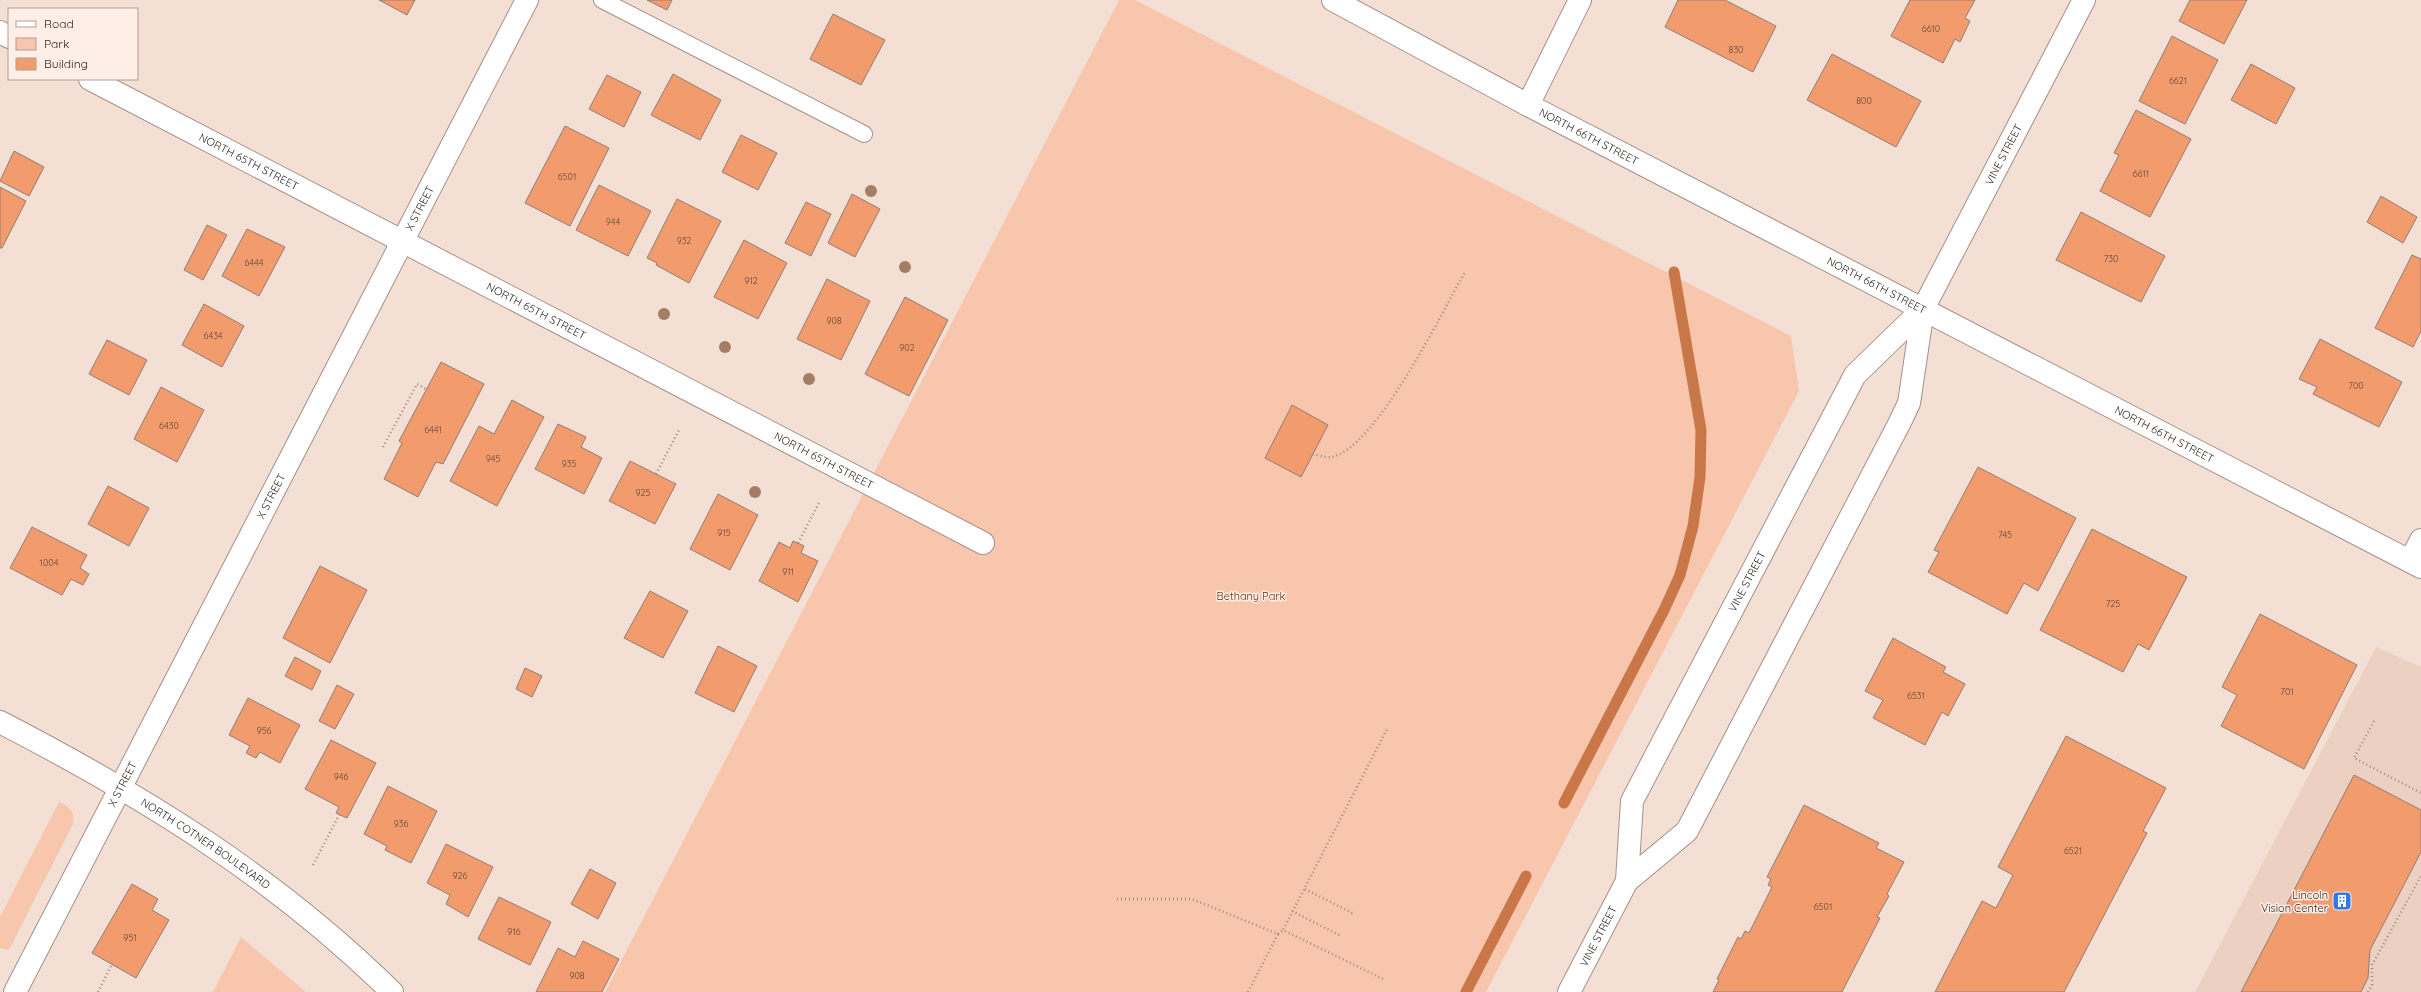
<svg xmlns="http://www.w3.org/2000/svg" width="2421" height="992" font-family="Quicksand,sans-serif">
<style>
.built{fill:#ecd1c3}
.green{fill:#f8c6ad}
.lines{fill:none;stroke-linecap:round;stroke-linejoin:round}
.stream{stroke:#c97749;stroke-width:11}
.building{fill:#f29c6e;stroke:#907d74}
.service-casing{stroke:#a49188;stroke-width:18}
.minor-casing{stroke:#a49188;stroke-width:24}
.secondary-casing{stroke:#a49188;stroke-width:24}
.path{stroke:#9a8c85;stroke-width:2.5;stroke-dasharray:1 3;stroke-linecap:butt}
.service{stroke:#fff;stroke-width:16}
.minor{stroke:#fff;stroke-width:22}
.secondary{stroke:#fff;stroke-width:22}
.tree{fill:#a47d65}
.labels{text-anchor:middle;dominant-baseline:central;stroke-width:3;stroke-linejoin:round;paint-order:stroke}
.number-label{font-size:9px;fill:#604536}
.street-label{font-size:11px;fill:#2f2824;stroke:#feeee5}
.park-label{font-size:11px;fill:#632d0a;stroke:#feeee5}
.poi-label{font-size:11px;fill:#2f2824;stroke:#feeee5;text-anchor:end}
</style>
<rect width="100%" height="100%" fill="#f4dfd5"/>
<!-- built -->
<path class="built" d="M2376,647l45,20v325h-226z"/>
<!-- green -->
<path class="green" d="M1119,0h16l656,336 8,55 -313,601h-881z
M59,802c12,6 16,9 14,22l-64,126 -9,-2v-31z
M241,937l65,55h-93z"/>
<g class="lines">
<!-- stream -->
<path class="stream" d="M1564,803l100,-193 16,-35 13,-49 7,-49 1,-47 -27,-158
M1466,992l60,-116"/>
</g>
<!-- building -->
<path class="building" d="M379,0h36l-8,15z
M647,0h25l-5,10z
M1678,0h47l51,26 -23,46 -88,-45z
M1910,0h65l-10,18 5,3 -10,21 -5,-3 -12,24 -52,-27z
M2190,0h57l-23,44 -45,-23z
M833,14l52,26 -24,45 -51,-26z
M2172,36l46,24 -33,64 -46,-23z
M1832,54l89,47 -25,46 -89,-47z
M2251,64l44,24 -19,36 -45,-24z
M673,74l48,26 -21,40 -49,-25z
M607,75l34,17 -17,35 -35,-18z
M2136,110l55,29 -41,78 -50,-26 19,-36 -5,-2z
M565,126l44,22 -39,78 -45,-23z
M741,135l36,18 -19,37 -36,-18z
M14,151l30,16 -15,29 -29,-15z
M599,185l52,26 -23,45 -52,-26z
M0,187l26,14 -24,47h-2z
M852,194l28,15 -25,48 -27,-14z
M2381,196l36,21 -14,26 -36,-21z
M677,199l44,22 -32,62 -33,-18 1,-2 -10,-5z
M806,202l25,12 -20,42 -26,-13z
M2081,212l84,44 -24,46 -85,-42z
M207,225l20,10 -24,45 -19,-10z
M247,229l38,18 -26,49 -37,-20z
M744,240l43,23 -29,56 -44,-22z
M2412,255l9,4v72l-8,16 -38,-19z
M827,279l43,22 -29,59 -44,-21z
M905,297l43,23 -39,76 -44,-22z
M204,304l40,22 -22,41 -40,-22z
M2320,339l82,43 -23,45 -66,-33 4,-7 -18,-8z
M107,340l40,20 -18,35 -40,-21z
M441,362l43,22 -41,80 -7,-2 -18,35 -34,-18 18,-36 -3,-2z
M161,387l43,23 -27,52 -43,-23z
M512,400l32,17 -47,89 -47,-25 29,-55 15,8z
M1292,405l36,20 -27,52 -36,-19z
M558,424l28,13 -5,10 21,11 -18,36 -49,-25z
M630,461l46,23 -21,40 -46,-23z
M1978,467l98,51 -38,73 -14,-8 -17,31 -79,-42 11,-20 -5,-2z
M108,486l41,22 -20,38 -41,-22z
M718,494l40,21 -28,55 -40,-21z
M32,527l55,28 -7,13 9,6 -6,11 -12,-6 -9,16 -52,-27z
M2092,529l95,48 -38,73 -11,-6 -15,28 -83,-42z
M793,541l11,5 -3,7 17,8 -20,41 -39,-21 20,-39 11,6z
M320,566l47,24 -37,73 -47,-25z
M650,591l38,20 -25,47 -39,-20z
M2260,614l97,51 -53,104 -83,-43 16,-31 -15,-8z
M1893,638l53,29 -3,5 22,12 -17,32 -6,-4 -17,33 -52,-27 10,-18 -18,-9z
M718,646l39,20 -23,46 -39,-19z
M295,657l26,14 -9,19 -27,-14z
M525,668l17,8 -10,21 -16,-8z
M337,685l17,9 -19,35 -16,-8z
M248,698l52,27 -20,38 -20,-11 -4,6 -10,-5 4,-7 -21,-11z
M2066,736l100,52 -23,43 4,2 -83,159h-129l47,-91 14,7 17,-33 -15,-8z
M331,740l45,23 -29,55 -11,-5 3,-6 -34,-18z
M2354,775l67,35v42l-51,98 -2,28 -7,14h-120z
M388,786l49,25 -26,52 -26,-13 2,-4 -23,-12z
M1804,805l75,38 -3,5 28,14 -17,32 2,2 -12,21 3,1 -38,74h-129l6,-12 -2,-1 21,-42 3,2 4,-8 4,2 23,-46 -4,-2 3,-6 -4,-2z
M446,844l47,23 -25,50 -22,-13 4,-9 -23,-12z
M590,869l26,14 -18,36 -27,-15z
M132,884l26,15 -6,11 17,10 -33,58 -44,-25z
M499,897l52,25 -21,43 -52,-26z
M583,941l36,18 -17,33h-66l22,-44 17,9z"/>
<g class="lines">
<defs>
<path id="service" d="M602,0l262,134"/>
<g id="minor">
<path d="M0,32l9,5"/>
<path id="s1" d="M90,79l893,464"/>
<path d="M1528,105l52,-105"/>
<path d="M2410,561l11,-21"/>
<path id="s2" d="M15,992l512,-992"/>
</g>
<g id="secondary">
<path id="s3" d="M1333,0l195,105 893,462"/>
<path id="s4" d="M0,722c145,75 275,155 392,270"/>
<path id="s5" d="M1627,881l5,-80 223,-426 68,-66 161,-309"/>
<path id="s6" d="M1569,992l58,-111 60,-50 212,-407 10,-21 14,-94"/>
</g>
</defs>
<!-- service casing -->
<use href="#service" class="service-casing"/>
<!-- minor casing -->
<use href="#minor" class="minor-casing"/>
<!-- secondary casing -->
<use href="#secondary" class="secondary-casing"/>
<!-- path -->
<path class="path" d="M383,447l34,-63 9,5
M1313,454c5,1 13,4 18,3 44,-7 111,-145 134,-185
M656,474l23,-44
M798,543l21,-40
M2374,721l-20,37 67,35
M313,865l26,-50
M1305,889l49,25
M1117,899h75l86,35 5,-4
M1292,911l49,25
M1383,979l-100,-49 104,-201
M98,992l14,-28
M1248,992l30,-58
M2368,992l4,-7v-20l49,-89"/>
<!-- service -->
<use href="#service" class="service"/>
<!-- minor -->
<use href="#minor" class="minor"/>
<!-- secondary -->
<use href="#secondary" class="secondary"/>
</g>
<!-- trees -->
<g class="tree">
<circle cx="871" cy="191" r="6"/>
<circle cx="905" cy="267" r="6"/>
<circle cx="664" cy="314" r="6"/>
<circle cx="725" cy="347" r="6"/>
<circle cx="809" cy="379" r="6"/>
<circle cx="755" cy="492" r="6"/>
</g>
<!-- icons -->
<defs>
<symbol id="building-square" viewBox="-11 -11 22 22"><rect x="-9" y="-9" width="18" height="18" rx="4" fill="#3079e6" stroke="#feeee5"/><path d="M-4-6H4V6H1V3H-1V6H-4ZM-2.5-4.3h1.7v1.8h-1.7ZM.8-4.3h1.7v1.8H.8ZM-2.5-1h1.7V.8h-1.7ZM.8-1h1.7V.8H.8Z" fill="#fff"/></symbol>
</defs>
<g fill-rule="evenodd">
<use href="#building-square" x="2331" y="890" width="22" height="22"/>
</g>
<g class="labels">
<!-- number labels -->
<g class="number-label">
<text x="1931" y="28">6610</text>
<text x="1736" y="49">830</text>
<text x="2178" y="80">6621</text>
<text x="1864" y="100">800</text>
<text x="2141" y="173">6611</text>
<text x="567" y="176">6501</text>
<text x="613" y="221">944</text>
<text x="684" y="240">932</text>
<text x="2111" y="258">730</text>
<text x="254" y="262">6444</text>
<text x="751" y="280">912</text>
<text x="834" y="320">908</text>
<text x="213" y="335">6434</text>
<text x="907" y="347">902</text>
<text x="2356" y="385">700</text>
<text x="169" y="425">6430</text>
<text x="433" y="429">6441</text>
<text x="493" y="458">945</text>
<text x="569" y="463">935</text>
<text x="643" y="492">925</text>
<text x="724" y="532">915</text>
<text x="2005" y="534">745</text>
<text x="49" y="562">1004</text>
<text x="788" y="571">911</text>
<text x="2113" y="603">725</text>
<text x="2287" y="691">701</text>
<text x="1916" y="695">6531</text>
<text x="264" y="730">956</text>
<text x="341" y="776">946</text>
<text x="401" y="823">936</text>
<text x="2073" y="850">6521</text>
<text x="460" y="875">926</text>
<text x="1823" y="906">6501</text>
<text x="514" y="931">916</text>
<text x="130" y="937">951</text>
<text x="577" y="975">908</text>
</g>
<!-- street labels -->
<g class="street-label">
<text stroke="none"><textPath href="#s3" startOffset="290">NORTH 66TH STREET</textPath></text>
<text stroke="none"><textPath href="#s5" startOffset="830">VINE STREET</textPath></text>
<text stroke="none"><textPath href="#s1" startOffset="179">NORTH 65TH STREET</textPath></text>
<text stroke="none"><textPath href="#s2" startOffset="882">X STREET</textPath></text>
<text stroke="none"><textPath href="#s3" startOffset="614">NORTH 66TH STREET</textPath></text>
<text stroke="none"><textPath href="#s1" startOffset="503">NORTH 65TH STREET</textPath></text>
<text stroke="none"><textPath href="#s3" startOffset="938">NORTH 66TH STREET</textPath></text>
<text stroke="none"><textPath href="#s1" startOffset="827">NORTH 65TH STREET</textPath></text>
<text stroke="none"><textPath href="#s2" startOffset="558">X STREET</textPath></text>
<text stroke="none"><textPath href="#s5" startOffset="328">VINE STREET</textPath></text>
<text stroke="none"><textPath href="#s2" startOffset="234">X STREET</textPath></text>
<text stroke="none"><textPath href="#s4" startOffset="239">NORTH COTNER BOULEVARD</textPath></text>
<text stroke="none"><textPath href="#s6" startOffset="63">VINE STREET</textPath></text>
</g>
<!-- park labels -->
<g class="park-label">
<text x="1251" y="596">Bethany Park</text>
</g>
<!-- poi labels -->
<g class="poi-label">
<text x="2328" y="895">Lincoln<tspan x="2328" dy="13">Vision Center</tspan></text>
</g>
</g>
<!-- legend -->
<rect x="8" y="8" width="130" height="72" fill="#feeee5" stroke="#ab9f98"/>
<rect x="16" y="21" width="20" height="6" fill="#ffffff" stroke="#ab9f98"/>
<text x="44" y="28" font-size="12" fill="#2f2824">Road</text>
<rect x="16" y="38" width="20" height="12" fill="#f8c6ad" stroke="#ab9f98"/>
<text x="44" y="48" font-size="12" fill="#2f2824">Park</text>
<rect x="16" y="58" width="20" height="12" fill="#f29c6e" stroke="#ab9f98"/>
<text x="44" y="68" font-size="12" fill="#2f2824">Building</text>
</svg>
